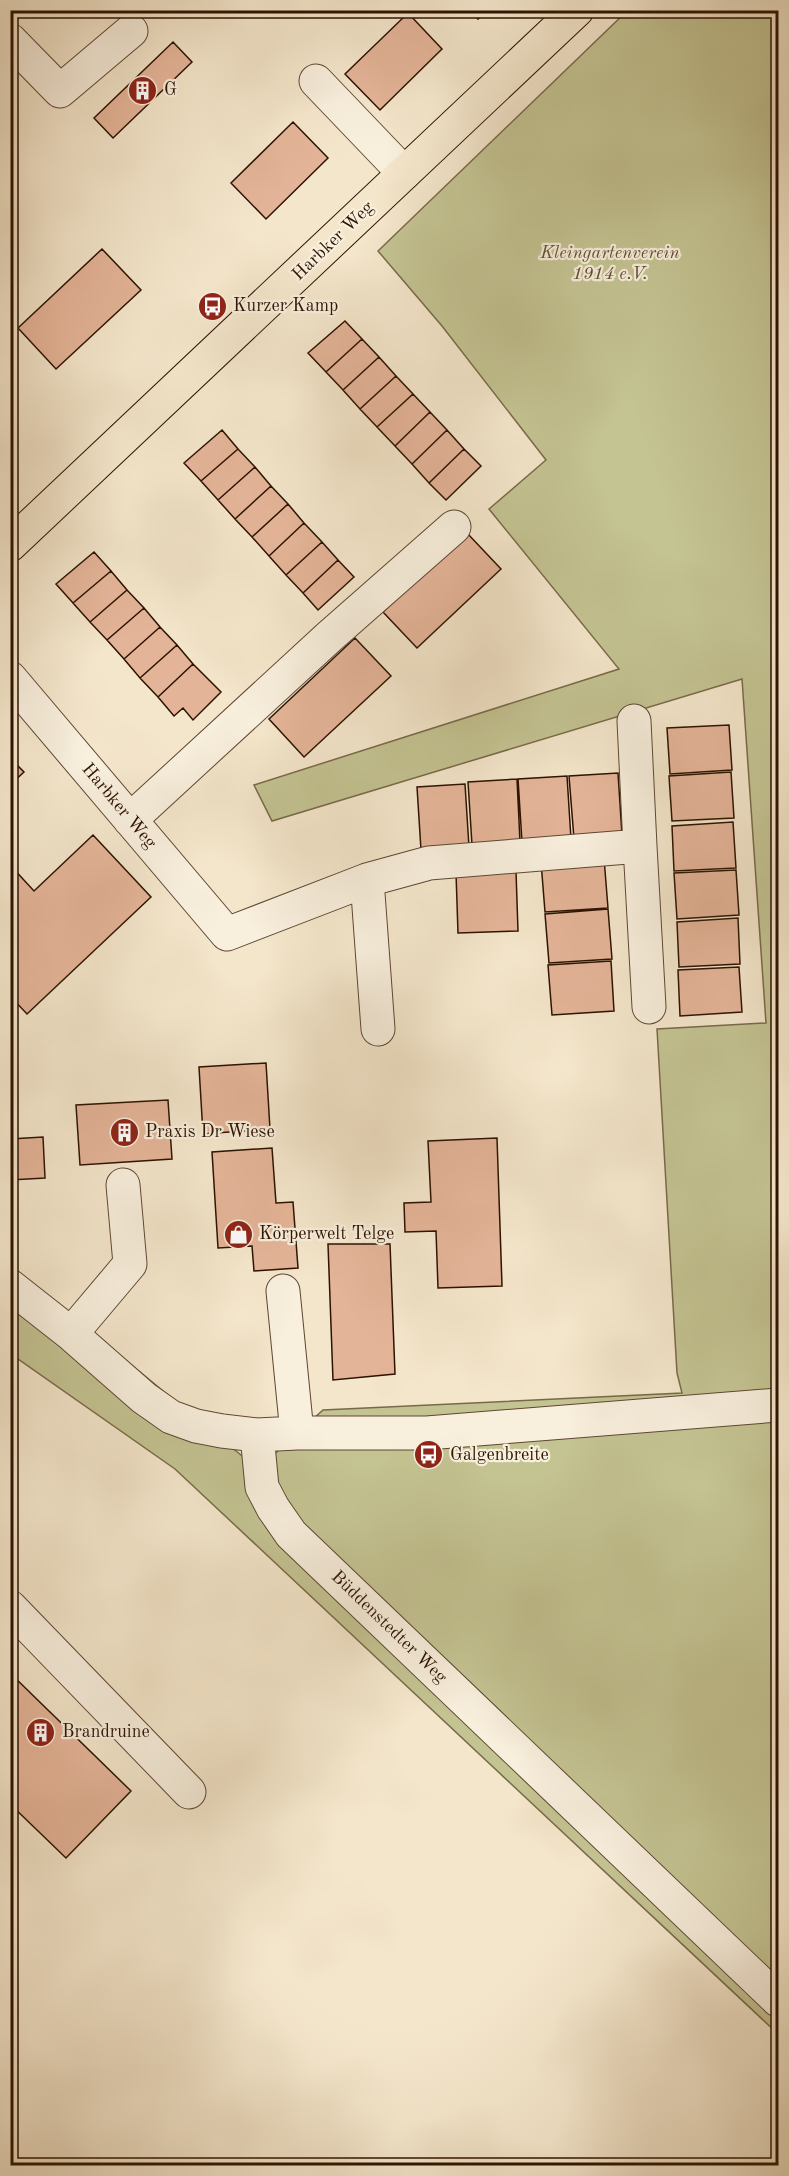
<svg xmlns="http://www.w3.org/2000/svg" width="789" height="2176" font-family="'Old Standard TT',serif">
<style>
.green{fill:#c4c392;stroke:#786a49;stroke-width:1.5}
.building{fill:#e4b498;stroke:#2c1200;stroke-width:1.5}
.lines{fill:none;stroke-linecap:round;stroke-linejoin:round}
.minor-casing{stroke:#5e4733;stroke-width:35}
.major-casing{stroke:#2c1200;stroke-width:35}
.minor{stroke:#f8efdd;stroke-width:33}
.major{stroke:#f4e6cb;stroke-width:33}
.labels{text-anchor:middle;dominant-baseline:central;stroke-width:4.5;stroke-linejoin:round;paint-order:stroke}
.poi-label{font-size:18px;fill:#2c1200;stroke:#f8efdd;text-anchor:start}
.street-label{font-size:18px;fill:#2c1200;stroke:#f8efdd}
.park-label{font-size:18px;font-style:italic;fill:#615033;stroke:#f8efdd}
</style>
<rect width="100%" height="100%" fill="#f4e6cb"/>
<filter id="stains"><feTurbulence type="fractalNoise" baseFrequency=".00333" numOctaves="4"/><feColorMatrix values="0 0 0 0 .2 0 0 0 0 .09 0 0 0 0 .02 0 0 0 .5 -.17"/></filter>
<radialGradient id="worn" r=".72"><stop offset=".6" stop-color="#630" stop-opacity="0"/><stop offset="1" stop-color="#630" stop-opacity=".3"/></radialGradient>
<!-- green -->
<path class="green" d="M627,11h151v2023l-603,-565 -164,-115 -1,-89 248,204 65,-59 359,-17 -5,-20 -20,-344 109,-6 -24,-344 -470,142 -18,-36 365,-116 -130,-160 57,-49 -104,-134 -64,-75z"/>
<!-- building -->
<path class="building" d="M470,10h16l-8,9z
M408,13l34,36 -62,61 -35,-36z
M173,42l19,20 -79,76 -19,-20z
M293,122l35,36 -62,61 -35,-36z
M102,249l39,41 -85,79 -38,-41z
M345,321l17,18 -36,33 -18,-19z
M362,339l17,18 -36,33 -17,-18z
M379,357l17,19 -36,33 -17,-19z
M396,376l17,18 -36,33 -17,-18z
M413,394l17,18 -35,34 -18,-19z
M430,412l17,18 -35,34 -17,-18z
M222,430l16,19 -37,32 -17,-18z
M447,430l17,19 -35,34 -17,-19z
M238,449l17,18 -37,33 -17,-19z
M464,449l17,17 -35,34 -17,-17z
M255,467l16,19 -36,33 -17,-19z
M271,486l17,18 -36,33 -17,-18z
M288,504l16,19 -35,33 -17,-19z
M304,523l18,19 -36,33 -17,-19z
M467,533l34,36 -84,79 -34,-36z
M322,542l16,18 -35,33 -17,-18z
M94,552l17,19 -38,32 -17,-19z
M338,560l16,17 -36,33 -15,-17z
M111,571l16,19 -37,32 -17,-19z
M127,590l17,18 -37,32 -17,-18z
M144,608l16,19 -36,32 -17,-19z
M160,627l17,18 -37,33 -16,-19z
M355,638l36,38 -87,81 -35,-38z
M177,645l16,19 -35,33 -18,-19z
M193,664l28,28 -28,28 -10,-12 -9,8 -16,-19z
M729,725l3,45 -62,4 -3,-46z
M10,758l14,14 -14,13z
M731,772l3,46 -62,3 -3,-45z
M618,773l4,62 -48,4 -5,-63z
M567,776l4,63 -49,3 -4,-63z
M517,779l3,63 -48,3 -4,-63z
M465,784l4,63 -48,3 -4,-63z
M733,822l3,46 -62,3 -2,-45z
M93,835l58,62 -124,117 -17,-18v-131l24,26z
M604,858l4,50 -63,4 -4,-50z
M736,870l3,45 -62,4 -3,-46z
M516,871l2,60 -60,2 -2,-60z
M608,909l4,50 -63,4 -4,-49z
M738,918l2,46 -61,3 -2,-45z
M611,961l3,50 -62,4 -4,-50z
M739,967l3,45 -62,4 -2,-46z
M266,1063l4,66 -67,5 -4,-67z
M168,1100l4,59 -92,6 -4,-60z
M43,1137l2,41 -35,2v-41z
M497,1138l5,148 -64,2 -2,-57 -31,1 -1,-29 27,-1 -3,-61z
M272,1148l4,55 17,-1 5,66 -44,3 -2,-25 -34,2 -6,-96z
M328,1244h62l5,130 -62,6z
M10,1673l121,118 -65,67 -56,-54z"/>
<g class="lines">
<defs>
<path id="minor" d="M10,40l50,51 71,-60
M316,81l88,92
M10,678l217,256 140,-54 62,-17 211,-17 9,161
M634,721l6,125
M130,820l199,-183 125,-110
M367,880l11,149
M10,1286l61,48 73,64 27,19 25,9 26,5 35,4 40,-2h130l351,-28
M283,1291l14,142
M71,1334l59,-70 -7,-79
M257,1435l5,52 11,21 18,26 487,466
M10,1607l179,185"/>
<path id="major" d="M10,545l567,-535"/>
</defs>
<!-- minor casing -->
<use href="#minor" class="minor-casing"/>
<!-- major casing -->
<use href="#major" class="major-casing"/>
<!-- minor -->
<use href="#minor" class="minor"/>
<!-- major -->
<use href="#major" class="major"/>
</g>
<!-- icons -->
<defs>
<symbol id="building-disc" viewBox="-11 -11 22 22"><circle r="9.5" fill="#8f2418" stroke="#f8efdd"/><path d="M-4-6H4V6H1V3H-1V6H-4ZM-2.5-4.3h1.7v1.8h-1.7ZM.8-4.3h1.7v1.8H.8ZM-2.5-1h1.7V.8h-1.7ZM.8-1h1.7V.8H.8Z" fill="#fff"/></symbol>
<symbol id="bus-disc" viewBox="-11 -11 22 22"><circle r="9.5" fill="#8f2418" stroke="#f8efdd"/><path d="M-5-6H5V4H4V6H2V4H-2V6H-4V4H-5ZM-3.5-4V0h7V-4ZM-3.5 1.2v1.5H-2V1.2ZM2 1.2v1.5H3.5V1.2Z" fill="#fff"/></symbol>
<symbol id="shop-disc" viewBox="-11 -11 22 22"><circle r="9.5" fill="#8f2418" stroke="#f8efdd"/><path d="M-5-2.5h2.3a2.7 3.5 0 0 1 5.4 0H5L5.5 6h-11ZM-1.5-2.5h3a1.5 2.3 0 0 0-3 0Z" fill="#fff"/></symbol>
</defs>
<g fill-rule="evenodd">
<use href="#building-disc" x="126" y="74" width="33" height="33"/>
<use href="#bus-disc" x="196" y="290" width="33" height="33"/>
<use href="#building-disc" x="108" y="1116" width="33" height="33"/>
<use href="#shop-disc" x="222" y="1218" width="33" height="33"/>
<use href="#bus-disc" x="412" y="1438" width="33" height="33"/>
<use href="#building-disc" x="24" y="1716" width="33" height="33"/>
</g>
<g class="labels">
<!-- poi labels -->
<g class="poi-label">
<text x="164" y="90">G</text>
<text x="233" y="306">Kurzer Kamp</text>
<text x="145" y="1132">Praxis Dr Wiese</text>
<text x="259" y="1234">Körperwelt Telge</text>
<text x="450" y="1455">Galgenbreite</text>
<text x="62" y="1732">Brandruine</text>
</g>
<!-- street labels -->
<g class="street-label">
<text transform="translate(333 241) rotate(-44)">Harbker Weg</text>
<text transform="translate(119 806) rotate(50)">Harbker Weg</text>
<text transform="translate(389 1627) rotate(44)">Büddenstedter Weg</text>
</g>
<!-- park labels -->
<g class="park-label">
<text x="610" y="253">Kleingartenverein<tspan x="610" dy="21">1914 e.V.</tspan></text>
</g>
</g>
<!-- margin -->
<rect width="789" height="2176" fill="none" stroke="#f4e6cb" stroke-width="36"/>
<rect x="12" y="12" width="765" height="2152" fill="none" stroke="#2c1200" stroke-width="3"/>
<rect x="18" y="18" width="753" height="2140" fill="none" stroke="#2c1200" stroke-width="1.5"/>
<rect width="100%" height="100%" filter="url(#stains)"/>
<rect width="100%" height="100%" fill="url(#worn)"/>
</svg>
